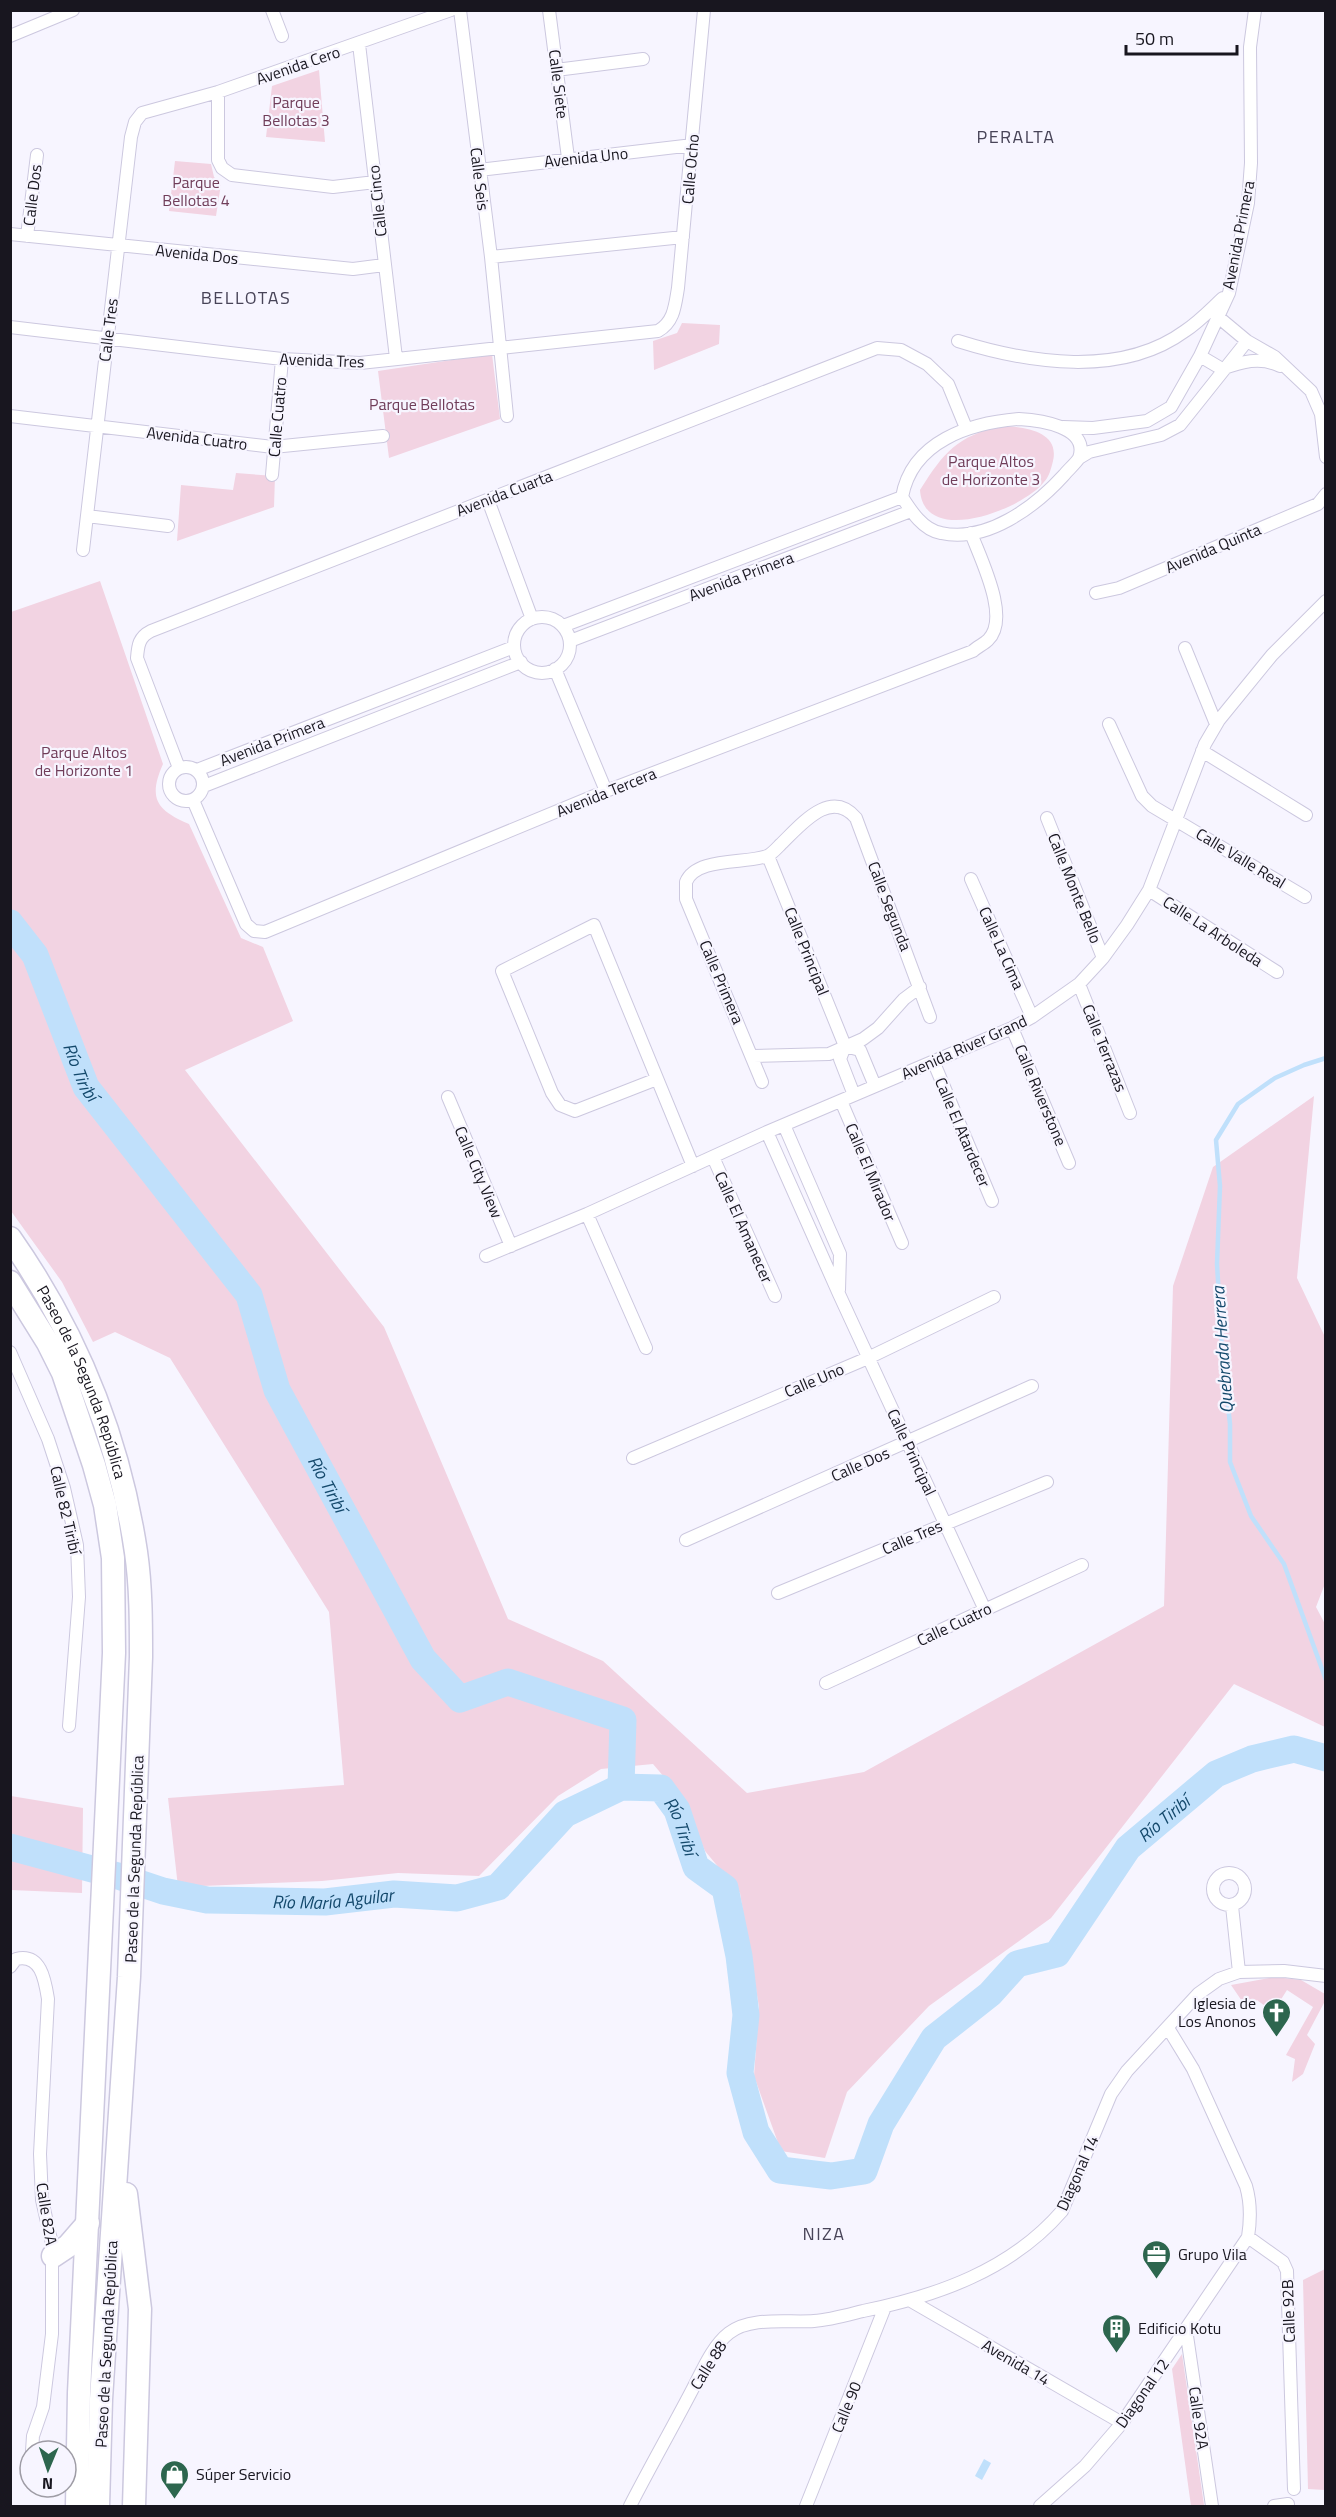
<svg xmlns="http://www.w3.org/2000/svg" width="1336" height="2517" font-family="'Titillium Web',sans-serif">
<style>
.green{fill:#f2d3e2}
.water{fill:#c0e0fb}
.lines{fill:none;stroke-linecap:round;stroke-linejoin:round}
.stream{stroke:#c0e0fb;stroke-width:4.5}
.river{stroke:#c0e0fb;stroke-width:27}
.street-casing{stroke:#ccc8df;stroke-width:14}
.highway-casing{stroke:#ccc8df;stroke-width:25}
.street{stroke:#fff;stroke-width:12}
.highway{stroke:#fff;stroke-width:22}
.labels{text-anchor:middle;dominant-baseline:central;stroke-width:4.5;stroke-linejoin:round;paint-order:stroke}
.street-label{font-size:16px;fill:#18161f;stroke:#f7f5ff}
.park-label{font-size:16px;fill:#703d59;stroke:#f7f5ff}
.poi-label{font-size:16px;fill:#18161f;stroke:#f7f5ff;text-anchor:start}
.neighbourhood-label{font-size:18px;letter-spacing:1.5px;fill:#484458;stroke:#f7f5ff}
.water-label{font-size:18px;font-style:italic;fill:#14496c;stroke:#f7f5ff}
</style>
<rect width="100%" height="100%" fill="#f7f5ff"/>
<!-- green -->
<path class="green" d="M319,70l6,72 -59,-5 6,-51z
M175,161l36,3 3,13 7,7 -5,32 -47,-5z
M682,323l38,2 -1,19 -65,26 -1,-29 24,-8z
M492,354l8,65 -111,39 -11,-87z
M1002,426c22,1 58,5 51,35 -2,8 -4,16 -9,21 -21,27 -120,66 -124,8 24,-38 37,-54 82,-64z
M236,473l39,3 -1,31 -97,34 4,-56 52,5z
M100,581l63,183c-15,34 -7,46 26,60l52,114 22,9 30,74 -108,49 199,257 124,292 95,42 144,132 117,-21 300,-166 9,-320 40,-119 101,-71 -17,182 28,59 1,244 -10,26 9,17v103l-91,-43 -183,234 -122,88 -82,86 -22,66 -44,-7 -27,-75 5,-69 -19,-114 -35,-42 -23,-53 -29,-34 -52,5 -43,27 -79,80 -81,-3 -76,8 -144,6 -10,-89 176,-13 -15,-173 -159,-254 -55,-26 -22,10 -31,-60 -51,-71v-599z
M11,1796l72,12 -1,85 -71,-3z
M1275,1977l26,3 24,14v7l-18,34 8,9 -12,30 -11,8 3,-23 -9,-4 27,-48 -26,-17 -14,22 -16,-12 -9,10 -17,-25z
M1325,2269v221l-17,-1 -5,-209z
M1182,2354l22,151 -13,1 -19,-137z"/>
<!-- water -->
<path class="water" d="M984,2459l7,4 -9,17 -7,-4z"/>
<g class="lines">
<!-- stream -->
<path class="stream" d="M1326,1058l-22,7 -29,13 -37,26 -22,36 4,46 -3,78 5,84 8,76v38l21,54 33,48 42,116"/>
<!-- river -->
<g class="river">
<path id="s1" d="M10,923l25,32 51,132 163,208 28,95 146,269 37,40 48,-17 115,38 -2,67"/>
<path id="s2" d="M10,1847l108,29 45,15 44,9 118,2 69,-8 63,4 41,-11 67,-73 56,-27 40,1 16,22 19,57 29,21 14,68 7,59 -6,58 16,59 24,38 51,6 33,-5 17,-47 53,-86 56,-44 27,-30 40,-10 71,-106 88,-74 36,-15 42,-10 32,9"/>
</g>
<defs>
<path id="street" d="M272,10l10,26
M460,10l31,247 16,159
M549,10l19,148
M10,36l63,-26
M359,44l37,314
M556,70l87,-11
M218,92v68l4,8 10,7 101,12 42,-5
M479,170l214,-25
M10,234l343,35 31,-4
M27,236l10,-81
M491,257l192,-20
M1217,316l30,25 28,16 36,34 10,23 5,43
M10,327l272,32 78,4 298,-32c16,-9 17,-25 20,-43l26,-278
M958,341c70,22 163,37 227,-10 14,-9 26,-22 38,-33
M1200,356l22,13c19,-7 38,-13 58,-3
M10,416l263,31 110,-11
M1019,419c18,1 72,7 60,39 -3,5 -11,12 -15,17 -29,32 -77,68 -123,58 -18,-3 -30,-22 -39,-36 10,-56 68,-74 117,-78z
M1063,427l30,1 54,-7 24,-14 29,-51 29,-63 19,-90 3,-40 -1,-116 5,-37
M1079,458l10,-6 72,-17 19,-10 67,-84
M272,475l10,-116
M488,500l44,119
M87,516l81,10
M83,550l48,-413 4,-15 7,-9 76,-21 233,-82
M1096,593l23,-5 199,-84 8,-10
M514 645a28 28 0 1 1 56 0a28 28 0 1 1-56 0Z
M563,626l339,-129
M570,641l341,-130
M1185,648l31,76
M555,669l51,122
M1109,724l33,72 10,10 153,91
M1202,751l104,64
M169 784a17 17 0 1 1 34 0a17 17 0 1 1-34 0Z
M179,768l-42,-110c1,-13 2,-21 14,-27l726,-283 24,2 26,14 21,20 18,44
M197,770l317,-123
M204,786l317,-124
M193,800l53,124 8,7 11,1 341,-141 367,-140c4,-4 11,-7 15,-11 23,-22 -8,-82 -17,-107
M1047,818l56,140
M768,856l77,190 -5,13 14,36
M971,879l61,138
M1149,890l128,82
M1079,984l51,129
M1012,1028l57,135
M845,1046l15,4 15,36
M753,1056l76,-2 34,-15 15,-11 26,-29 16,-12
M934,1063l58,138
M657,1079l-82,32 -15,-6 -8,-12 -50,-122 92,-46 99,241
M762,1082l-76,-183v-17c10,-25 59,-18 81,-26 5,-2 10,-8 14,-12 20,-19 49,-56 75,-26l74,199
M448,1097l63,149
M841,1101l61,142
M784,1125l56,129 -1,36
M767,1132l72,162 146,316
M713,1157l62,139
M587,1214l59,134
M486,1256l101,-42 180,-82 245,-104 20,-11 47,-33 24,-26 24,-33 22,-35 56,-146 14,-24 53,-65 54,-54
M10,1352l38,87 16,49 13,57 2,52 -10,129
M633,1458l235,-100 126,-61
M686,1540l346,-154
M778,1593l269,-111
M826,1683l256,-118
M1213 1889a16 16 0 1 1 32 0a16 16 0 1 1-32 0Z
M1232,1906l7,66
M10,1967l6,-8c25,-6 29,21 32,40l-8,155 2,46 10,44v90l-9,73 -10,29 -1,15
M1248,2237l35,25 4,9 7,218
M911,2301l211,122
M1186,2329l26,177
M630,2506c19,-37 40,-74 60,-112 11,-20 21,-47 39,-61 22,-17 59,-10 85,-12 16,-1 33,-6 49,-10 74,-15 148,-41 199,-100l49,-117 16,-23 71,-77 21,-15 20,-7 45,-1 42,5
M806,2506l79,-199
M1040,2506l45,-40 37,-43 126,-186c3,-19 3,-34 -2,-51l-53,-117 -25,-41
M1274,2506l14,-2"/>
<g id="highway">
<path id="s3" d="M10,1238c66,94 109,201 126,314 5,35 5,70 5,105l-12,320 -28,422 -3,107"/>
<path d="M10,1282l38,61 15,30 31,92 11,40 8,53 1,95 -35,740 -2,113"/>
<path d="M126,2194l14,115 -6,197"/>
<path d="M53,2256l15,-10 20,-23"/>
</g>
</defs>
<!-- street casing -->
<use href="#street" class="street-casing"/>
<!-- highway casing -->
<use href="#highway" class="highway-casing"/>
<!-- street -->
<use href="#street" class="street"/>
<!-- highway -->
<use href="#highway" class="highway"/>
</g>
<!-- icons -->
<defs>
<symbol id="church-pin" viewBox="-11 -11 22 30"><path d="M0 17L-7.5 6A9.5 9.5 0 1 1 7.5 6Z" fill="#2d664e" stroke="#f7f5ff"/><path d="M-1.2-6h2.4v3.5h3.3v2.4h-3.3V6h-2.4V-.1h-3.3v-2.4h3.3Z" fill="#fff"/></symbol>
<symbol id="office-pin" viewBox="-11 -11 22 30"><path d="M0 17L-7.5 6A9.5 9.5 0 1 1 7.5 6Z" fill="#2d664e" stroke="#f7f5ff"/><path d="M-6-3h4V-5.5h4V-3h4V5H-6ZM-1-4.5V-3h2v-1.5ZM-6 0V1H6V0Z" fill="#fff"/></symbol>
<symbol id="building-pin" viewBox="-11 -11 22 30"><path d="M0 17L-7.5 6A9.5 9.5 0 1 1 7.5 6Z" fill="#2d664e" stroke="#f7f5ff"/><path d="M-4-6H4V6H1V3H-1V6H-4ZM-2.5-4.3h1.7v1.8h-1.7ZM.8-4.3h1.7v1.8H.8ZM-2.5-1h1.7V.8h-1.7ZM.8-1h1.7V.8H.8Z" fill="#fff"/></symbol>
<symbol id="shop-pin" viewBox="-11 -11 22 30"><path d="M0 17L-7.5 6A9.5 9.5 0 1 1 7.5 6Z" fill="#2d664e" stroke="#f7f5ff"/><path d="M-5-2.5h2.3a2.7 3.5 0 0 1 5.4 0H5L5.5 6h-11ZM-1.5-2.5h3a1.5 2.3 0 0 0-3 0Z" fill="#fff"/></symbol>
</defs>
<g fill-rule="evenodd">
<use href="#church-pin" x="1260" y="1996" width="33" height="45"/>
<use href="#office-pin" x="1140" y="2238" width="33" height="45"/>
<use href="#building-pin" x="1100" y="2312" width="33" height="45"/>
<use href="#shop-pin" x="158" y="2458" width="33" height="45"/>
</g>
<g class="labels">
<!-- street labels -->
<g class="street-label">
<text transform="translate(298 65) rotate(-19)">Avenida Cero</text>
<text transform="translate(559 84) rotate(83)">Calle Siete</text>
<text transform="translate(586 157) rotate(-6)">Avenida Uno</text>
<text transform="translate(690 169) rotate(-85)">Calle Ocho</text>
<text transform="translate(480 179) rotate(83)">Calle Seis</text>
<text transform="translate(32 195) rotate(-83)">Calle Dos</text>
<text transform="translate(377 201) rotate(-96)">Calle Cinco</text>
<text transform="translate(1238 235) rotate(-79)">Avenida Primera</text>
<text transform="translate(197 254) rotate(6)">Avenida Dos</text>
<text transform="translate(108 330) rotate(-83)">Calle Tres</text>
<text transform="translate(322 360) rotate(2)">Avenida Tres</text>
<text transform="translate(277 417) rotate(-85)">Calle Cuatro</text>
<text transform="translate(197 438) rotate(7)">Avenida Cuatro</text>
<text transform="translate(504 493) rotate(-21)">Avenida Cuarta</text>
<text transform="translate(1213 548) rotate(-23)">Avenida Quinta</text>
<text transform="translate(741 576) rotate(-21)">Avenida Primera</text>
<text transform="translate(272 741) rotate(-21)">Avenida Primera</text>
<text transform="translate(606 792) rotate(-22)">Avenida Tercera</text>
<text transform="translate(1241 858) rotate(31)">Calle Valle Real</text>
<text transform="translate(1075 888) rotate(68)">Calle Monte Bello</text>
<text transform="translate(890 906) rotate(69)">Calle Segunda</text>
<text transform="translate(1213 931) rotate(33)">Calle La Arboleda</text>
<text transform="translate(1002 948) rotate(66)">Calle La Cima</text>
<text transform="translate(807 951) rotate(68)">Calle Principal</text>
<text transform="translate(722 982) rotate(67)">Calle Primera</text>
<text transform="translate(964 1047) rotate(-24)">Avenida River Grand</text>
<text transform="translate(1105 1048) rotate(68)">Calle Terrazas</text>
<text transform="translate(1041 1095) rotate(67)">Calle Riverstone</text>
<text transform="translate(963 1132) rotate(67)">Calle El Atardecer</text>
<text transform="translate(479 1172) rotate(67)">Calle City View</text>
<text transform="translate(871 1172) rotate(67)">Calle El Mirador</text>
<text transform="translate(744 1227) rotate(66)">Calle El Amanecer</text>
<text transform="translate(814 1380) rotate(-23)">Calle Uno</text>
<text stroke="none"><textPath href="#s3" startOffset="162">Paseo de la Segunda República</textPath></text>
<text transform="translate(912 1452) rotate(65)">Calle Principal</text>
<text transform="translate(860 1464) rotate(-24)">Calle Dos</text>
<text transform="translate(66 1510) rotate(77)">Calle 82 Tiribí</text>
<text transform="translate(912 1537) rotate(-23)">Calle Tres</text>
<text transform="translate(954 1624) rotate(-25)">Calle Cuatro</text>
<text transform="translate(134 1859) rotate(-88)">Paseo de la Segunda República</text>
<text transform="translate(1077 2173) rotate(-66)">Diagonal 14</text>
<text transform="translate(47 2214) rotate(81)">Calle 82A</text>
<text transform="translate(1288 2311) rotate(-92)">Calle 92B</text>
<text transform="translate(106 2344) rotate(-87)">Paseo de la Segunda República</text>
<text transform="translate(1016 2362) rotate(30)">Avenida 14</text>
<text transform="translate(708 2365) rotate(-58)">Calle 88</text>
<text transform="translate(1142 2393) rotate(-55)">Diagonal 12</text>
<text transform="translate(846 2407) rotate(-68)">Calle 90</text>
<text transform="translate(1199 2418) rotate(82)">Calle 92A</text>
</g>
<!-- park labels -->
<g class="park-label">
<text x="296" y="102">Parque<tspan x="296" dy="18">Bellotas 3</tspan></text>
<text x="196" y="182">Parque<tspan x="196" dy="18">Bellotas 4</tspan></text>
<text x="422" y="404">Parque Bellotas</text>
<text x="991" y="461">Parque Altos<tspan x="991" dy="18">de Horizonte 3</tspan></text>
<text x="84" y="752">Parque Altos<tspan x="84" dy="18">de Horizonte 1</tspan></text>
</g>
<!-- poi labels -->
<g class="poi-label">
<text x="1256" y="2003" text-anchor="end">Iglesia de<tspan x="1256" dy="18">Los Anonos</tspan></text>
<text x="1178" y="2254">Grupo Vila</text>
<text x="1138" y="2328">Edificio Kotu</text>
<text x="196" y="2474">Súper Servicio</text>
</g>
<!-- neighbourhood labels -->
<g class="neighbourhood-label">
<text x="1016" y="136">PERALTA</text>
<text x="246" y="297">BELLOTAS</text>
<text x="824" y="2233">NIZA</text>
</g>
<!-- water labels -->
<g class="water-label">
<text stroke="none"><textPath href="#s1" startOffset="166">Río Tiribí</textPath></text>
<text transform="translate(1222 1350) rotate(-94)">Quebrada Herrera</text>
<text stroke="none"><textPath href="#s1" startOffset="652">Río Tiribí</textPath></text>
<text stroke="none"><textPath href="#s2" startOffset="1677">Río Tiribí</textPath></text>
<text stroke="none"><textPath href="#s2" startOffset="742">Río Tiribí</textPath></text>
<text stroke="none"><textPath href="#s2" startOffset="330">Río María Aguilar</textPath></text>
</g>
</g>
<!-- border -->
<rect width="1336" height="2517" fill="none" stroke="#18161f" stroke-width="24"/>
<!-- north arrow -->
<g transform="translate(48 2469) rotate(182)"><circle r="28" fill="#f7f5ff" stroke="#9e9ca5" stroke-width="1.5"/>
<path d="M0-4.5L10 22L0 15L-10 22Z" fill="#2d664e"/>
<text y="-9" font-size="16" font-weight="bold" text-anchor="middle" fill="#18161f">N</text>
</g>
<!-- scale -->
<path d="M1126 45v9h111v-9" fill="none" stroke="#18161f" stroke-width="3"/>
<text x="1135" y="45" font-size="18" fill="#18161f" stroke="#f7f5ff" stroke-width="4.5" paint-order="stroke">50 m</text>
</svg>
